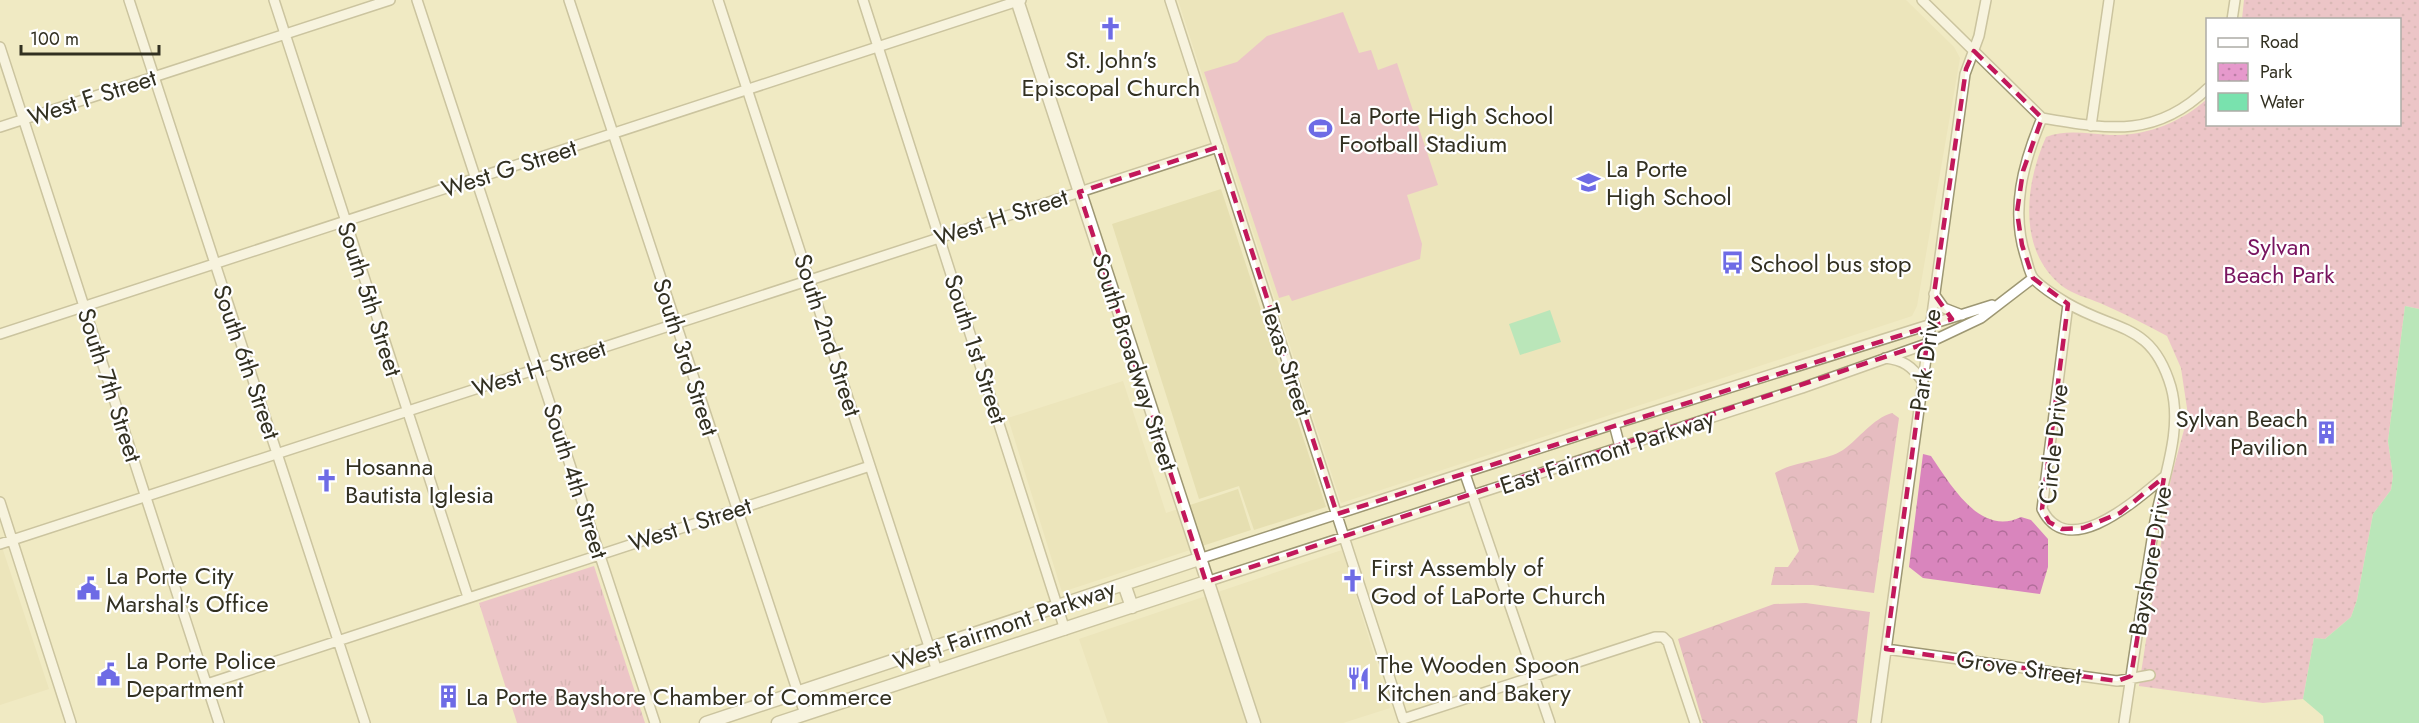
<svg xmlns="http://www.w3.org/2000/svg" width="2419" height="723" font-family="Jost,sans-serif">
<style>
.built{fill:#e6dfb1}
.grass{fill:url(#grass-tufts)}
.forest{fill:url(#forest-crowns)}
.park{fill:url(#park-dots)}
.pitch{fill:#e699cc}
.water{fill:#79e2ae}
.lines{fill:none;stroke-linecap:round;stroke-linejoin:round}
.minor-casing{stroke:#9d9773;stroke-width:12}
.major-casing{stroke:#9d9773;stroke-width:15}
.minor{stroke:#fff;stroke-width:9}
.major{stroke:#fff;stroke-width:12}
.marked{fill:none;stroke:#c2185b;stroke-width:4.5;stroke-dasharray:12 8;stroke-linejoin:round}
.labels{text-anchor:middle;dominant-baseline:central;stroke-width:4.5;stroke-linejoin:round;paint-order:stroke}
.poi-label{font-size:24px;fill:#323021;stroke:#fff;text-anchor:start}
.street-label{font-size:24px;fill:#323021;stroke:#fff}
.park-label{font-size:24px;fill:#791560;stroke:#fff}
</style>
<defs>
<pattern id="grass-tufts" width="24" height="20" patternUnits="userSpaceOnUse" patternTransform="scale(1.5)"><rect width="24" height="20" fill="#e699cc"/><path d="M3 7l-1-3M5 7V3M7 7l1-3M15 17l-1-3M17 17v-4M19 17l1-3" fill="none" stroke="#bb7da5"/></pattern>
<pattern id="forest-crowns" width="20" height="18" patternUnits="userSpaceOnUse" patternTransform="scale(1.5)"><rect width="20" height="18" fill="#d985bd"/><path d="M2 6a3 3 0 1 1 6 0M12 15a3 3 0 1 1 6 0" fill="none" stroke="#b16d99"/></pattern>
<pattern id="park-dots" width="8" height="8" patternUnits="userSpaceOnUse" patternTransform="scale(1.5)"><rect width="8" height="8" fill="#e699cc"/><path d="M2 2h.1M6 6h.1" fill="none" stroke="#bb7da5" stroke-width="1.8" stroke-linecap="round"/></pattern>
</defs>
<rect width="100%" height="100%" fill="#f0eac3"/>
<!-- built -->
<path class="built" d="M1178,0h728l48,47 6,11 -43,248 -5,10 -571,187z
M1221,189l105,318 -72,23 -15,-44 -40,13 -87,-275z
M1123,381l43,132 72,-24 13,41 -189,62 -54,-174z
M0,541l49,148 -49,16z
M1342,550l48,158 -47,15h-235l-29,-84z"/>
<!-- grass -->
<path class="grass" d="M594,566l51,157h-128l-38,-120z"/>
<!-- forest -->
<path class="forest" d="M1892,413l7,5 -25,175 -61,-8h-42l4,-18h13l11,-16 -24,-78c19,-12 52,-12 68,-23 17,-12 29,-31 49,-37z
M1923,454l8,2c20,29 49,81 90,61l10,3 17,19v28l-8,27 -117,-16 -14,-11z
M1806,603l64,9 -13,111h-154l-25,-84 96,-35z"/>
<!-- park -->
<path class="park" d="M2244,0h175v309l-14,-3 -17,135 5,35 -2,14 -18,24 -16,86 -6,17 -26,22 -11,-1 -11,61 -40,4 -124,-17 32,-208 17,-63 -7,-47 -14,-32c-22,-12 -44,-23 -67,-33 -12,-5 -28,-9 -38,-17 -45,-36 -37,-102 -16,-149 21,-8 42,-3 64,-2 37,1 70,-12 97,-36l1,25h192v-104l-158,-1z"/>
<!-- pitch -->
<path class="pitch" d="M1343,12l16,41 12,-3 7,20 19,-7 41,122 -31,10 15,49 -2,15 -128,42 -3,-6 -10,3 -75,-226 33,-10 30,-26z"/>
<!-- water -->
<path class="water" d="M2405,306l14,3v414h-95l-1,-7 -20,-17 11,-61 11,1 26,-22 6,-17 16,-86 18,-24 2,-14 -5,-35z
M1550,310l11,32 -41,13 -11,-31z"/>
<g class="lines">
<defs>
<path id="minor" d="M129,0l236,723
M274,0l194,597
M417,0l238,723
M569,0l236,714
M718,0l219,671
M863,0l202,630
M1170,0l233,719 252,-82h8l5,5 27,81
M1922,0l120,118
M2232,20l3,-20
M0,47l219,676
M2042,118c-19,45 -32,93 -16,140 2,7 4,17 8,21 8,9 23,18 33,24 49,29 85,19 104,84 12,43 -8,91 -16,134 -11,67 -21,135 -31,202
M2042,118c66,11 113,21 166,-30
M2091,126l18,-126
M0,127l390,-127
M1934,294l10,14 18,7
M2068,304l-26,205c26,53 94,-9 122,-32
M0,334l1021,-334
M1885,358c18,2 27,8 37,23
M1614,424l6,23
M1465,474l85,249
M0,502l71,221
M0,544l1218,-397
M1199,559l415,-135 378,-119
M1206,582l596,-194 124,-44 55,-26 52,-40
M1886,649l231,32 33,-6
M207,684l663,-218
M1876,723l89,-649 14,-38 7,-36"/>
<path id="major" d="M1017,0l237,723
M1124,584l8,23
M706,723l493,-164
M778,723l428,-141"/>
</defs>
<!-- minor casing -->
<use href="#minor" class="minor-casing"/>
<!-- major casing -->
<use href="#major" class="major-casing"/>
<!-- minor -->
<use href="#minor" class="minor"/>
<!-- major -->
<use href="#major" class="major"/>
</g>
<!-- marked area -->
<path d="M0 0H2419V723H0ZM1974,51l68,67 -19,53 -6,41 5,33 11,33 35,26 -26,205 7,13 13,7 21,-1 37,-15 44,-36 -33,199 -14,5 -231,-32 41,-306 -721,239 -127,-390 139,-45 119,367 615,-195 -18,-25 32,-225z" fill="#f0eac3" fill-opacity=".55" fill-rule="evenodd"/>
<path class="marked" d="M1974,51l68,67 -19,53 -6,41 5,33 11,33 35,26 -26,205 7,13 13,7 21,-1 37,-15 44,-36 -33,199 -14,5 -231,-32 41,-306 -721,239 -127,-390 139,-45 119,367 615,-195 -18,-25 32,-225z"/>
<!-- icons -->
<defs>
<symbol id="church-bare" viewBox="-9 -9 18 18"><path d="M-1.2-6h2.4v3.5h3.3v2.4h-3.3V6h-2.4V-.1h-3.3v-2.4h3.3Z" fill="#6e6be5" stroke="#fff" stroke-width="2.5" paint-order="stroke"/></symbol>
<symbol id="stadium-bare" viewBox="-9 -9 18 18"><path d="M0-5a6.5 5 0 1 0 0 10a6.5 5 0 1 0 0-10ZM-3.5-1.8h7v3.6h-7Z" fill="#6e6be5" stroke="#fff" stroke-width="2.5" paint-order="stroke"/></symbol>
<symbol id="school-bare" viewBox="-9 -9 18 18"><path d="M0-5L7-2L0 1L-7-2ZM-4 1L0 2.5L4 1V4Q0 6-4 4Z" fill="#6e6be5" stroke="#fff" stroke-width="2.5" paint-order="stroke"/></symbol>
<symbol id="bus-bare" viewBox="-9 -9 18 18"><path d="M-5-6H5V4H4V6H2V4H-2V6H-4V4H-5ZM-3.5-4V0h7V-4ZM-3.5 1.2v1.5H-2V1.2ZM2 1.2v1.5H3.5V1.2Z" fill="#6e6be5" stroke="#fff" stroke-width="2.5" paint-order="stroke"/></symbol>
<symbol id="building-bare" viewBox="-9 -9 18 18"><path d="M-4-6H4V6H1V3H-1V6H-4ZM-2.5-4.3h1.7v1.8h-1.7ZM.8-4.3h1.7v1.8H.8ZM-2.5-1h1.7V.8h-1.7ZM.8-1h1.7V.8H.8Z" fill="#6e6be5" stroke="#fff" stroke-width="2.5" paint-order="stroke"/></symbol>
<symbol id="civic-bare" viewBox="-9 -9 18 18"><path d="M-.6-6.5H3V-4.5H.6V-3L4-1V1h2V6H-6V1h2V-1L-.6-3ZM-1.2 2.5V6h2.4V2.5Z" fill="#6e6be5" stroke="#fff" stroke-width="2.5" paint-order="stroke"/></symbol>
<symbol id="restaurant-bare" viewBox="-9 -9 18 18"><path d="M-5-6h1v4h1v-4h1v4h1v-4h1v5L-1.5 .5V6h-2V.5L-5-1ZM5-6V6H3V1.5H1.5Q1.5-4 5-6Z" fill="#6e6be5" stroke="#fff" stroke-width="2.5" paint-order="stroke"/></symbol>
</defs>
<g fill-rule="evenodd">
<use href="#church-bare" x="1094" y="12" width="33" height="33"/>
<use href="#stadium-bare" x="1304" y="112" width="33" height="33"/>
<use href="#school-bare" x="1572" y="166" width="33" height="33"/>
<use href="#bus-bare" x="1716" y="246" width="33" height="33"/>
<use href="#building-bare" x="2310" y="416" width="33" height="33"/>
<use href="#church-bare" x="310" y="464" width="33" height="33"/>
<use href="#church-bare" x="1336" y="564" width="33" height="33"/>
<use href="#civic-bare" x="72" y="572" width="33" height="33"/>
<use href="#civic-bare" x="92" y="658" width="33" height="33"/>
<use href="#restaurant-bare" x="1342" y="662" width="33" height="33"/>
<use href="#building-bare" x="432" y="680" width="33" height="33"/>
</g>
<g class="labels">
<!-- poi labels -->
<g class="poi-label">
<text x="1111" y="59" text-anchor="middle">St. John's<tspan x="1111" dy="28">Episcopal Church</tspan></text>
<text x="1339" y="115">La Porte High School<tspan x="1339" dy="28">Football Stadium</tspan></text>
<text x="1606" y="168">La Porte<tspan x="1606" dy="28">High School</tspan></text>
<text x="1750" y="263">School bus stop</text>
<text x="2308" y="418" text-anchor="end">Sylvan Beach<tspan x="2308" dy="28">Pavilion</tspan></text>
<text x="345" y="466">Hosanna<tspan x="345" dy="28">Bautista Iglesia</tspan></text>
<text x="1371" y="567">First Assembly of<tspan x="1371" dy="28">God of LaPorte Church</tspan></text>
<text x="106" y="575">La Porte City<tspan x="106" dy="28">Marshal's Office</tspan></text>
<text x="126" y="660">La Porte Police<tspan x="126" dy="28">Department</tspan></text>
<text x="1377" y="664">The Wooden Spoon<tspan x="1377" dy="28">Kitchen and Bakery</tspan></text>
<text x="466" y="696">La Porte Bayshore Chamber of Commerce</text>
</g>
<!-- street labels -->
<g class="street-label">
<text transform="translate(92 97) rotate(-18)">West F Street</text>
<text transform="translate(509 168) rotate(-18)">West G Street</text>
<text transform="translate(1001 217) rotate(-18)">West H Street</text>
<text transform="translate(370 299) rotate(72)">South 5th Street</text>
<text transform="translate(828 335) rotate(72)">South 2nd Street</text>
<text transform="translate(976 349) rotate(72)">South 1st Street</text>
<text transform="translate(686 357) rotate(72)">South 3rd Street</text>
<text transform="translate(1287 360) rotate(72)">Texas Street</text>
<text transform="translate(1925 360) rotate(-82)">Park Drive</text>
<text transform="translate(247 362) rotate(71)">South 6th Street</text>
<text transform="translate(1135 362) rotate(72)">South Broadway Street</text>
<text transform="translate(539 368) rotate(-18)">West H Street</text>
<text transform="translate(110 385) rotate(72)">South 7th Street</text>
<text transform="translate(2053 444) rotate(-84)">Circle Drive</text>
<text transform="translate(1607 452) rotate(-18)">East Fairmont Parkway</text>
<text transform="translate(576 481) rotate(72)">South 4th Street</text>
<text transform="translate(690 524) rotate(-18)">West I Street</text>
<text transform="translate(2150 561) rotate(-80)">Bayshore Drive</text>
<text transform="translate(1004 625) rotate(-19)">West Fairmont Parkway</text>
<text transform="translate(2019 667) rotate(8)">Grove Street</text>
</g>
<!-- park labels -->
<g class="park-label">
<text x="2279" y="246">Sylvan<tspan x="2279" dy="28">Beach Park</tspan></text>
</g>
</g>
<!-- legend -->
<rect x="2206" y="18" width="195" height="108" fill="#ffffff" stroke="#adaca6" stroke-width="1.5"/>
<rect x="2218" y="38" width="30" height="9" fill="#ffffff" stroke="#adaca6" stroke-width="1.5"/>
<text x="2260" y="48" font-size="18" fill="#323021">Road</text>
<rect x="2218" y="63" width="30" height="18" fill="url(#park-dots)" stroke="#adaca6" stroke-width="1.5"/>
<text x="2260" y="78" font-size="18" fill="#323021">Park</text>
<rect x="2218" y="93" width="30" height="18" fill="#79e2ae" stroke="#adaca6" stroke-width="1.5"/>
<text x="2260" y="108" font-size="18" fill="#323021">Water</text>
<!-- scale -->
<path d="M21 45v9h138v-9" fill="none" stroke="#323021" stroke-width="3"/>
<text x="30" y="45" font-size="18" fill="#323021" stroke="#ffffff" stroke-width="4.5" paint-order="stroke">100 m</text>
</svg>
